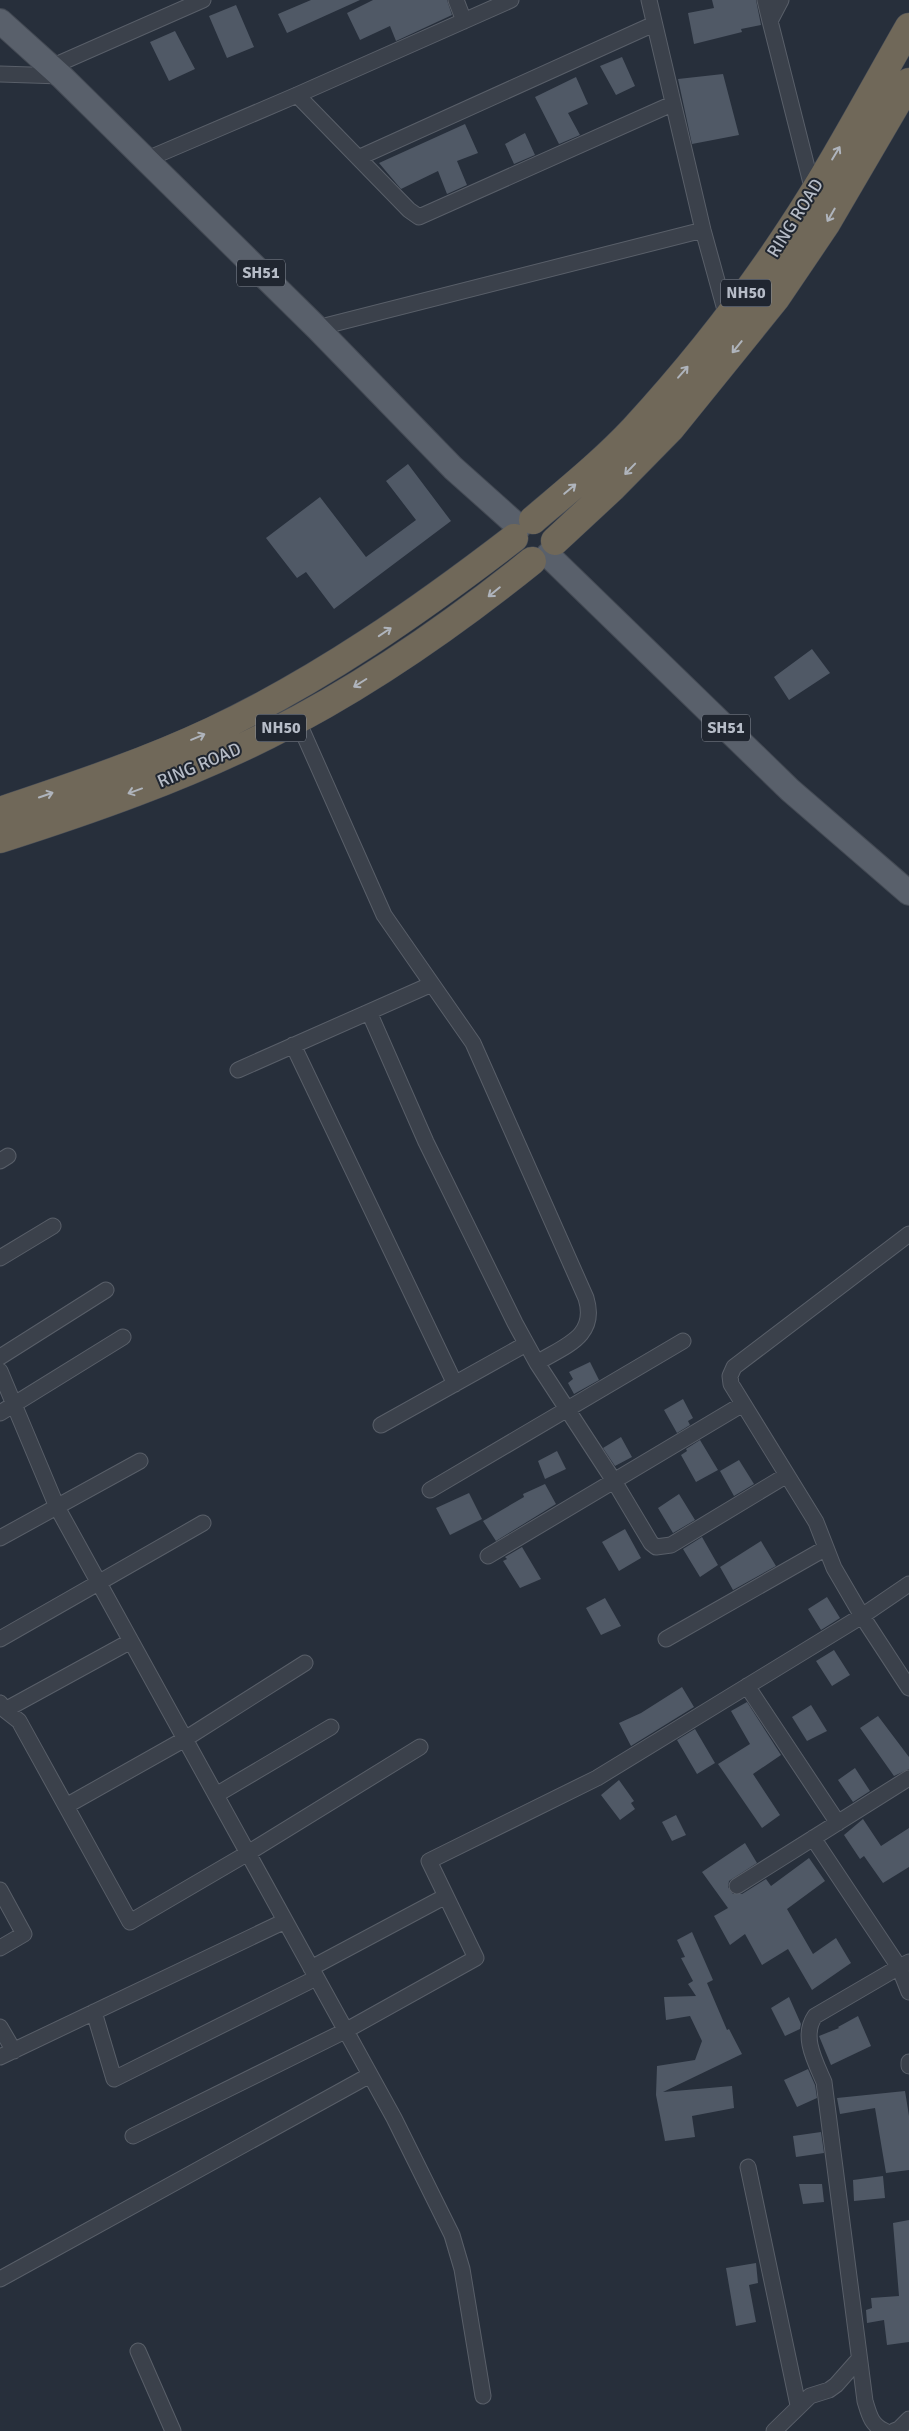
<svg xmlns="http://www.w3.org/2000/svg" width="909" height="2431" font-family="Signika,sans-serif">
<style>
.building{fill:#505966}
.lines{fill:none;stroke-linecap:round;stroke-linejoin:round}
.street-casing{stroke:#595f69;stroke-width:17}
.primary-casing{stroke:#444a54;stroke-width:26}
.highway-casing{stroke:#464c56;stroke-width:29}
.street{stroke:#3b414b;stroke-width:15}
.primary{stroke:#59606b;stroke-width:24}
.highway{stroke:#706859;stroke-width:28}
.oneway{stroke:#afb4bc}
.labels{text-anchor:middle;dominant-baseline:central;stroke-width:4;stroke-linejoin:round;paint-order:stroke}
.shield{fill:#202630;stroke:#898f9a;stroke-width:1}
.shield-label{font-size:16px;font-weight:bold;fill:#b6bcc7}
.street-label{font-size:18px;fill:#b6bcc7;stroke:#202630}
</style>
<rect width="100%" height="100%" fill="#272f3b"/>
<!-- building -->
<path class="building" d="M311,0h49l-73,33 -9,-19z
M373,0h74l5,15 -56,26 -6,-15 -30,14 -13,-27z
M712,0h44l5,25 -20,4 1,3 -48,12 -6,-31 26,-5z
M236,5l18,42 -27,11 -18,-42z
M175,31l20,38 -26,12 -19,-39z
M622,57l13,29 -19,9 -16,-29z
M723,74l16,61 -47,9 -14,-65z
M576,77l12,27 -20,9 12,22 -21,9 -24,-47z
M465,124l13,29 -21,8 10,24 -20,9 -9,-23 -37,18 -22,-26z
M525,133l10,22 -21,9 -9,-20z
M408,464l43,57 -117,88 -28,-37 -9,6 -31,-40 54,-41 46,60 50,-37 -30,-39z
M812,649l18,24 -41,27 -15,-23z
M590,1362l9,18 -25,14 -6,-11 5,-4 -4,-7z
M683,1399l10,19 -5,3 2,4 -13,8 -13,-23z
M621,1437l11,20 -17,9 -12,-18z
M700,1440l18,30 -22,12 -15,-27 6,-4 -1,-2z
M557,1451l9,18 -21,10 -7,-18z
M739,1460l15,24 -20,12 -14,-25z
M545,1484l11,20 -60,37 -13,-20 41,-24 -1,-3z
M469,1493l13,26 -32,16 -14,-27z
M679,1494l16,26 -22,13 -15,-25z
M625,1529l16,29 -22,13 -17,-29z
M702,1537l16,28 -18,12 -17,-28z
M761,1541l15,25 -43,24 -13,-23z
M522,1547l19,32 -21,9 -17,-27 4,-2 -2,-2z
M827,1597l13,21 -19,12 -13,-21z
M605,1598l16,28 -20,9 -15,-27z
M834,1650l16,25 -18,11 -16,-25z
M682,1687l12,20 -63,39 -12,-23 22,-10z
M747,1702l34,53 -28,19 27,41 -18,13 -44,-64 32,-20 -19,-33z
M811,1705l16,26 -20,10 -15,-24z
M878,1716l31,41v12l-15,7 -34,-48z
M695,1729l20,34 -18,11 -20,-34z
M855,1768l15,23 -17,11 -15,-22z
M619,1780l15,21 -3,2 4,6 -15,11 -19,-25z
M676,1815l10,20 -14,6 -10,-19z
M863,1819l18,27 28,-18v39l-26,16 -19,-27 -4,3 -16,-24z
M745,1843l12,20 -28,18 -1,6 5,7h9l24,-15 5,7 38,-28 16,23 -38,28 26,45 23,-16 15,25 -39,27 -24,-41 -26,16 -17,-31 -15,11 -16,-29 14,-8 -26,-36z
M692,1932l21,48 -6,3 20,47 2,-1 13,25 -79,38 69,-6 2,22 -42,8 3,21 -30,4 -9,-46 1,-29 38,-6 7,-19 -12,-25 -24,4 -2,-23 32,-1 -8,-12 5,-3 -12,-23 4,-1 -8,-17z
M789,1997l12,27 -1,5 -15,7 -14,-28z
M858,2016l13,30 -40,19 -12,-29 20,-8 -1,-1z
M808,2069l7,16 2,13 -20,9 -13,-27z
M905,2091l4,25v54l-23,3 -11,-65 -35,6 -3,-16z
M821,2132l3,21 -28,4 -3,-21z
M883,2176l2,22 -31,3 -1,-21z
M799,2184h23l2,18 -21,2z
M909,2220v122l-22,3 -3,-25 -17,3 -1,-13 6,-2 -1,-10 28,-2 -6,-73z
M756,2263l2,20 -9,2 7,37 -20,4 -10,-58z"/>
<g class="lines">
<defs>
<path id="street" d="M456,0l8,21
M649,0l54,230 24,87
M765,0l5,21
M781,0l-11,21 43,170
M51,67l152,-67
M0,74l61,2
M297,95l112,115 10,7 253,-113
M358,158l296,-134
M145,160l152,-65 214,-95
M317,328l386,-98
M297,719l87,196 89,128 113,255c12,39 -22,48 -49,65
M369,1012l57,130 89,181 22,40 77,118 37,62 5,4 15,-2 116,-70
M293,1045l162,339
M238,1070l194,-86
M0,1161l8,-5
M909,1234l-175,133 -4,9 1,8 85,138 18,46 28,48 47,-32
M0,1258l53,-32
M0,1357l106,-67
M0,1371l57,136 337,611 58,117 10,34 21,127
M0,1413l123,-76
M381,1425l145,-81
M430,1490l253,-149
M0,1538l140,-77
M488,1556l255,-152
M0,1639l203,-116
M666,1639l160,-91
M747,1686l91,137
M0,1703l5,7 14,11 111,201 118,-69 172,-106
M5,1710l126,-69
M216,1795l115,-68
M66,1806l119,-67 120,-76
M813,1838l86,129 -84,49c-14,20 0,45 9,66l41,319c4,13 6,24 20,30
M737,1886l172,-108
M0,1890l24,44 -24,14
M909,1962l-10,5 10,25
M311,1968l135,-72
M94,2012l20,67 202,-101
M0,2027l14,24
M0,2057l285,-136
M909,2062v4
M133,2136l212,-105 131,-73 -47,-97 168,-83 265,-162 47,72
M748,2167l50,238
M0,2279l370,-204
M138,2351l35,80
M774,2431l36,-35 19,-6 7,-5 23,-26
M894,2431l5,-2 10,-10"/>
<path id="primary" d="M0,21l61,55 256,252 136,140 66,59
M548,555l242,235 119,103"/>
<path id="highway" d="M533,520c34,-29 70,-58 101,-91 57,-62 110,-129 156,-199 43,-65 80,-135 119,-203
M555,541l57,-53 59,-60 105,-130 50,-74 83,-142
M0,811c71,-24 144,-48 212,-80 108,-51 207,-120 302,-193
M0,839c91,-29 182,-61 268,-104 94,-47 182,-108 264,-174"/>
</defs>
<!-- street casing -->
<use href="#street" class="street-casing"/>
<!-- primary casing -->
<use href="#primary" class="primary-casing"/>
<!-- highway casing -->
<use href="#highway" class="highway-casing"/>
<!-- street -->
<use href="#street" class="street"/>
<!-- primary -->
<use href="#primary" class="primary"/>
<!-- highway -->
<use href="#highway" class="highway"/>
</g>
<!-- one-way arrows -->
<defs><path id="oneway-shaft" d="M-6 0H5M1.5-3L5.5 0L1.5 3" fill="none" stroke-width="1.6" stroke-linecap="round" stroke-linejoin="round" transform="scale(1.25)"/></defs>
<g class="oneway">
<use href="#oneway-shaft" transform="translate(836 153) rotate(-59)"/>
<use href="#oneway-shaft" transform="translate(831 215) rotate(120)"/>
<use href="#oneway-shaft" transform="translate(737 347) rotate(129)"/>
<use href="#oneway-shaft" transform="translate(683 372) rotate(-49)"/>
<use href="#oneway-shaft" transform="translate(630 469) rotate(134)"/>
<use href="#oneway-shaft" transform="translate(570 489) rotate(-40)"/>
<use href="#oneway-shaft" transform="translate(494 592) rotate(141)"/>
<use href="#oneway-shaft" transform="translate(385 632) rotate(-34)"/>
<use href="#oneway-shaft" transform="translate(360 683) rotate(148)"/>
<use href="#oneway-shaft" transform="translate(198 737) rotate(-23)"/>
<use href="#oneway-shaft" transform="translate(135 791) rotate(160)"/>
<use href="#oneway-shaft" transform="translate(46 795) rotate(-19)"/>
</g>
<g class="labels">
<!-- shield labels -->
<g class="shield">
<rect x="237" y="259.5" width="48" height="27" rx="4"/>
<rect x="721" y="279.5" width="50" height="27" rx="4"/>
<rect x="256" y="714.5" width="50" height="27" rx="4"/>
<rect x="702" y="714.5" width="48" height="27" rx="4"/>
</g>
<g class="shield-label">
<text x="261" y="273">SH51</text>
<text x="746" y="293">NH50</text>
<text x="281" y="728">NH50</text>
<text x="726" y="728">SH51</text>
</g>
<!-- street labels -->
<g class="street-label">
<text transform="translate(795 218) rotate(-58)">RING ROAD</text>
<text transform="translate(199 765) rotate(-23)">RING ROAD</text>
</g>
</g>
</svg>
